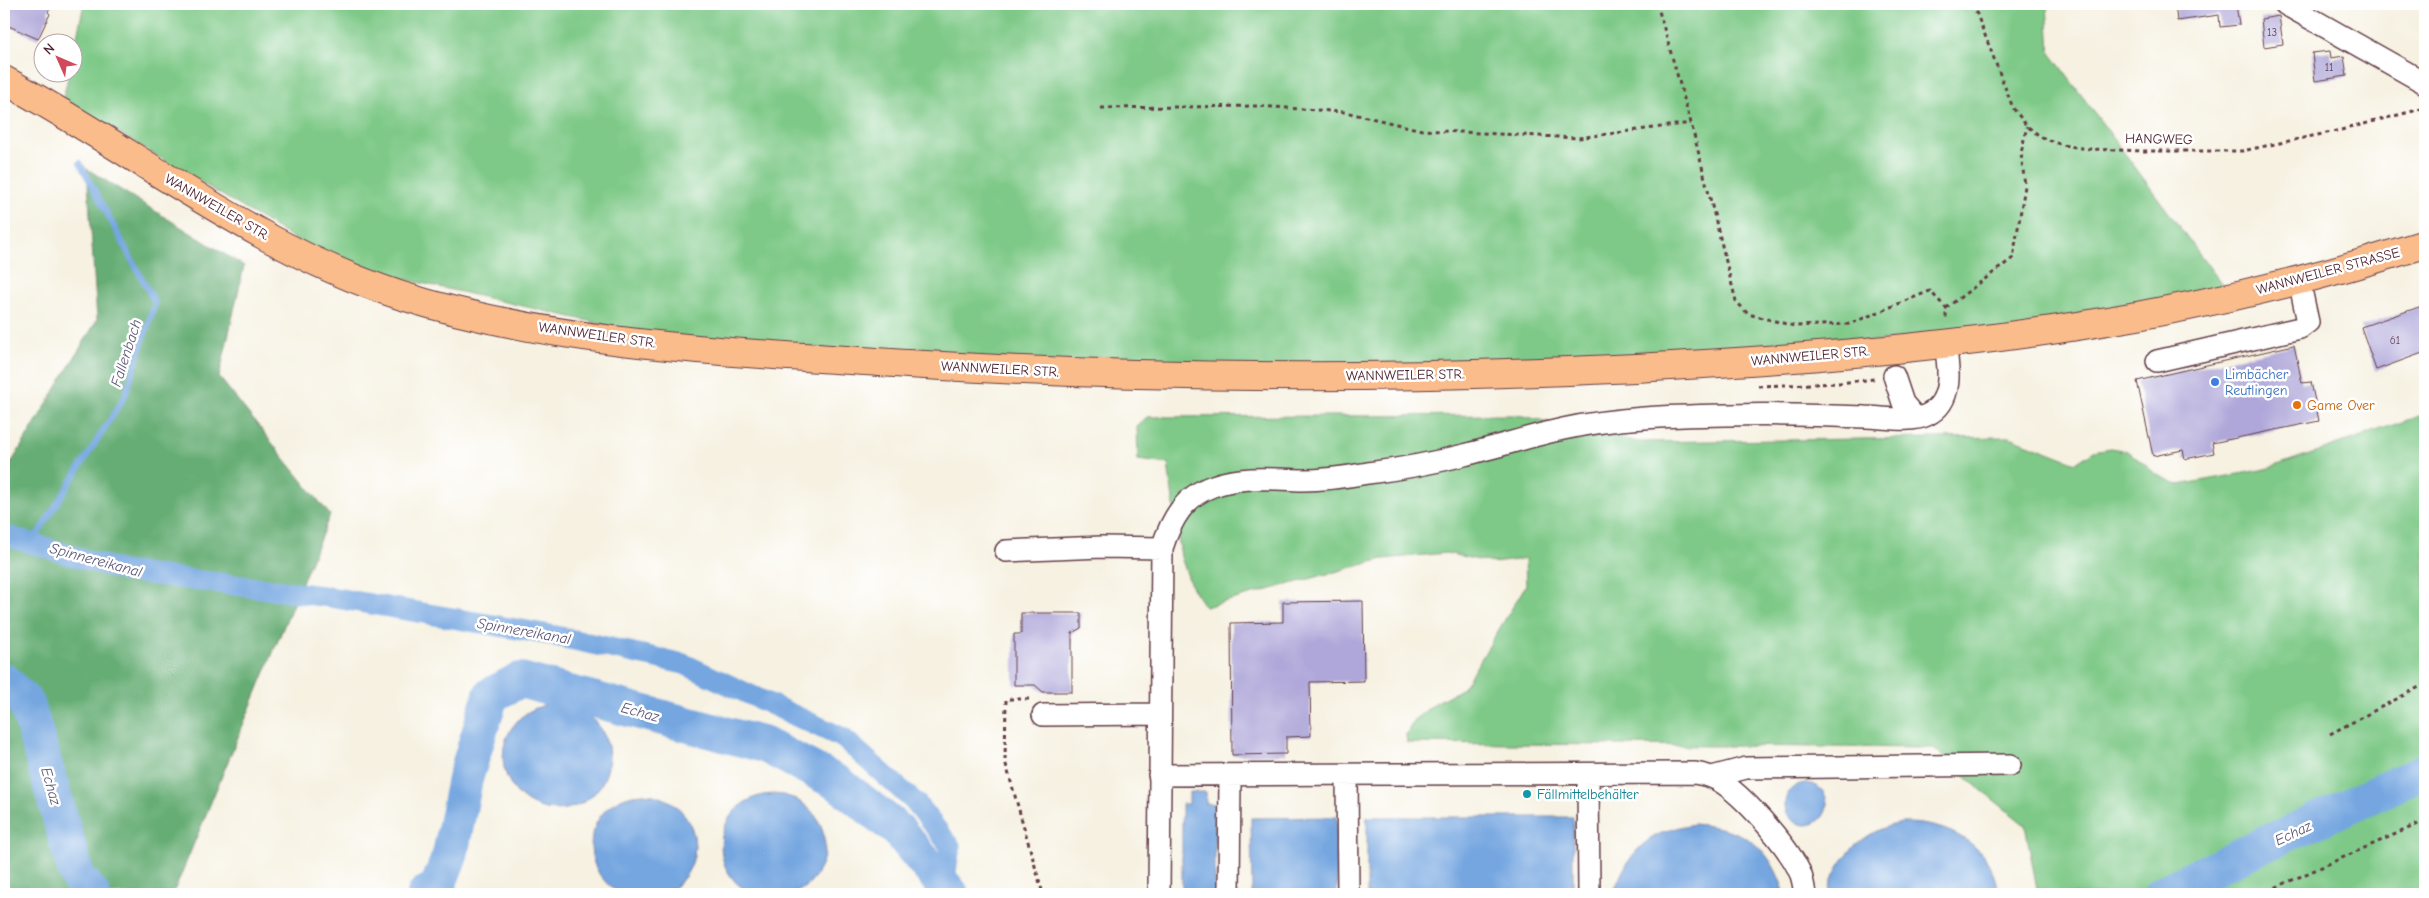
<svg xmlns="http://www.w3.org/2000/svg" width="2429" height="898" font-family="'Comic Neue',sans-serif">
<style>
.green{fill:#7ec987;stroke:#647459}
.forest{fill:#66ad74;stroke:#586650}
.water{fill:#75a6e0;stroke:#606286}
.lines{fill:none;stroke-linecap:round;stroke-linejoin:round}
.stream{stroke:#75a6e0;stroke-width:6}
.canal{stroke:#75a6e0;stroke-width:21}
.river{stroke:#75a6e0;stroke-width:36}
.building{fill:#afa7d9}
.minor-casing{stroke:#643e46;stroke-width:24}
.major-casing{stroke:#643e46;stroke-width:30}
.path{stroke:#643e46;stroke-width:3;stroke-dasharray:4 4;stroke-linecap:butt}
.minor{stroke:#fff;stroke-width:21}
.major{stroke:#fabc8b;stroke-width:28}
.shop-dot{fill:#3f7fe0;stroke:#fff;stroke-width:2}
.food-dot{fill:#e8710a;stroke:#fff;stroke-width:2}
.culture-dot{fill:#0f9aa8;stroke:#fff;stroke-width:2}
.labels{text-anchor:middle;dominant-baseline:central;stroke-width:5;stroke-linejoin:round;paint-order:stroke}
.number-label{font-size:11px;fill:#634156}
.street-label{font-size:14px;fill:#4a1f2b;stroke:#fff}
.shop-label{font-size:14px;fill:#366cbe;stroke:#fff;text-anchor:start}
.food-label{font-size:14px;fill:#c56008;stroke:#fff;text-anchor:start}
.culture-label{font-size:14px;fill:#0d838f;stroke:#fff;text-anchor:start}
.water-label{font-size:15px;font-style:italic;fill:#5b5573;stroke:#fff}
</style>
<rect width="100%" height="100%" fill="#fff"/>
<filter id="ink" filterUnits="userSpaceOnUse"><feTurbulence type="fractalNoise" baseFrequency=".02" numOctaves="2"/><feDisplacementMap in="SourceGraphic" scale="10" xChannelSelector="R" yChannelSelector="G"/><feConvolveMatrix kernelMatrix="1 2 1 2 8 2 1 2 1" color-interpolation-filters="sRGB"/></filter>
<filter id="wash" filterUnits="userSpaceOnUse"><feTurbulence type="fractalNoise" baseFrequency=".0096" numOctaves="4" result="noise"/><feDisplacementMap in="SourceGraphic" scale="20" xChannelSelector="R" yChannelSelector="G"/><feGaussianBlur stdDeviation="1.12" result="paint"/><feColorMatrix in="noise" values="0 0 0 0 0 0 0 0 0 0 0 0 0 0 0 0 0 1.4 0 .05"/><feComposite in="paint" operator="in"/></filter>
<g filter="url(#wash)">
<rect width="100%" height="100%" fill="#f6f1e1"/>
<!-- green -->
<path class="green" d="M84,4h1963l3,49 183,246 -142,28 -708,46 -399,-13 -329,-24 -269,-61 -73,-25 -250,-151 6,-26 3,-1 1,-17z
M2425,414v480h-387l-13,-69 -55,-44 -36,-33 -527,-5 -1,-8 8,-15 21,-17 28,-15 15,-24 48,-79 -1,-26 -32,4 -47,-10 -63,6 -178,48 -13,-19 -11,-31 -13,-93 -30,-4 -1,-34 10,-9 371,-2 120,27 372,-5 66,26 18,-12 16,-3 18,3 28,23 23,11 87,-16z"/>
<!-- forest -->
<path class="forest" d="M87,169l157,97 -25,111 111,138 -157,379h-169v-419l93,-155z"/>
<!-- water -->
<path class="water" d="M503 757a53 53 0 1 1 106 0a53 53 0 1 1-106 0Z
M1785 804a21 21 0 1 1 42 0a21 21 0 1 1-42 0Z
M1189,792h17v12h9v90h-33v-90h7z
M721 846a52 52 0 1 1 104 0a52 52 0 1 1-104 0Z
M591 846a52 52 0 1 1 104 0a52 52 0 1 1-104 0Z
M1337,817v77h-85l-1,-76z
M1367,817h206v77h-206z
M1902,823c45,-1 91,21 96,71h-170c7,-36 37,-65 74,-71z
M1694,824c51,5 75,20 91,70h-172c16,-43 33,-62 81,-70z"/>
<g class="lines">
<!-- stream -->
<path class="stream" d="M32,543l93,-147 30,-93 -75,-140"/>
<!-- canal -->
<path class="canal" d="M4,535l119,36 207,26 221,38 133,29 159,74 73,65 34,43 -6,39"/>
<!-- river -->
<path class="river" d="M4,681l23,23 50,172 15,18
M425,894l12,-6 13,-33 15,-76 26,-84 29,-15 245,65 73,38 60,47 53,64
M2161,894l82,-40 182,-83"/>
</g>
<g id="blocks">
<!-- building -->
<path class="building" d="M4,4h48l-4,8 2,2 -12,25 -34,-15z
M2175,4h61l3,21 -19,2 -1,-12 -42,6z
M2279,16l4,28 -19,3 -3,-28z
M2330,51l1,7 13,-2 3,20 -32,5 -3,-28z
M2425,305v47l-49,18 -15,-43z
M2294,345l8,38 9,-1 8,39 -107,22 2,10 -29,6 -2,-9 -30,6 -16,-75z
M1363,601l1,80 -54,1 1,54 -25,1v17l-54,1 -1,-132 52,-1v-20z
M1021,613h60v15l-9,5v59h-29l-8,-7h-21v-51h7z"/>
</g>
</g>
<g filter="url(#ink)">
<use href="#blocks" fill-opacity="0" stroke="#643e46" stroke-width="1"/>
<g class="lines">
<defs>
<path id="minor" d="M2285,4l140,79
M2157,361l143,-33 8,-6 -9,-42
M1894,376l9,27 12,14
M1006,551l96,-4 60,1
M1043,715l117,-1
M1159,775l536,-2c10,2 20,4 29,11 23,16 67,65 77,91 2,6 3,13 4,19
M1347,775l1,119
M1588,775l1,119
M1712,777l34,-9 264,-3
M1159,894l3,-346c9,-28 22,-52 51,-62 28,-10 60,-7 89,-6 22,0 44,-3 66,-7 32,-4 65,-10 96,-18 33,-8 66,-19 99,-26 53,-12 110,-13 164,-14 46,-1 92,0 138,2 17,0 46,6 62,-2 27,-13 22,-47 18,-71
M1229,894l1,-118"/>
<path id="major" d="M4,80c132,71 251,168 395,215 163,52 340,57 509,69 241,15 485,16 727,4 150,-8 300,-19 449,-43 116,-18 230,-46 341,-81"/>
</defs>
<!-- minor casing -->
<use href="#minor" class="minor-casing"/>
<!-- major casing -->
<use href="#major" class="major-casing"/>
<!-- path -->
<path class="path" d="M1657,4l34,119 45,178 12,13 46,12 55,-2 81,-33 16,17v13
M1973,4l40,104 14,18 14,11 21,8 27,4 56,2h97l99,-21 84,-22
M1101,108l157,-2 87,6 77,18 156,8 113,-15
M1946,308l67,-50 12,-72 -4,-33 6,-27
M1758,386l81,-3 35,-4
M1029,699h-23l-1,62 38,133
M2330,734l95,-50
M2261,894l164,-73"/>
<!-- minor -->
<use href="#minor" class="minor"/>
<!-- major -->
<use href="#major" class="major"/>
</g>
</g>
<!-- markers -->
<circle class="shop-dot" cx="2215" cy="382" r="5"/>
<circle class="food-dot" cx="2297" cy="405" r="5"/>
<circle class="culture-dot" cx="1527" cy="794" r="5"/>
<g class="labels">
<!-- number labels -->
<g class="number-label">
<text x="2272" y="32">13</text>
<text x="2329" y="67">11</text>
<text x="2395" y="340">61</text>
</g>
<!-- street labels -->
<g class="street-label">
<text transform="translate(2159 139) rotate(1)">HANGWEG</text>
<text transform="translate(217 207) rotate(30)">WANNWEILER STR.</text>
<text transform="translate(2328 271) rotate(-15)">WANNWEILER STRASSE</text>
<text transform="translate(597 335) rotate(8)">WANNWEILER STR.</text>
<text transform="translate(1810 356) rotate(-5)">WANNWEILER STR.</text>
<text transform="translate(1000 369) rotate(3)">WANNWEILER STR.</text>
<text transform="translate(1405 375) rotate(-1)">WANNWEILER STR.</text>
</g>
<!-- shop labels -->
<g class="shop-label">
<text x="2225" y="374">Limbächer<tspan x="2225" dy="16">Reutlingen</tspan></text>
</g>
<!-- food labels -->
<g class="food-label">
<text x="2307" y="405">Game Over</text>
</g>
<!-- culture labels -->
<g class="culture-label">
<text x="1537" y="794">Fällmittelbehälter</text>
</g>
<!-- water labels -->
<g class="water-label">
<text transform="translate(126 353) rotate(-72)">Fallenbach</text>
<text transform="translate(96 560) rotate(15)">Spinnereikanal</text>
<text transform="translate(524 631) rotate(10)">Spinnereikanal</text>
<text transform="translate(640 712) rotate(15)">Echaz</text>
<text transform="translate(51 786) rotate(74)">Echaz</text>
<text transform="translate(2293 833) rotate(-25)">Echaz</text>
</g>
</g>
<!-- margin -->
<rect width="2429" height="898" fill="none" stroke="#fff" stroke-width="20"/>
<!-- north arrow -->
<g transform="translate(58 58) rotate(315)"><circle r="24" fill="#ffffff" stroke="#b7a5aa"/>
<path d="M0-4L9 19L0 12L-9 19Z" fill="#d1495b"/>
<text y="-8" font-size="14" font-weight="bold" text-anchor="middle" fill="#4a1f2b">N</text>
</g>
</svg>
